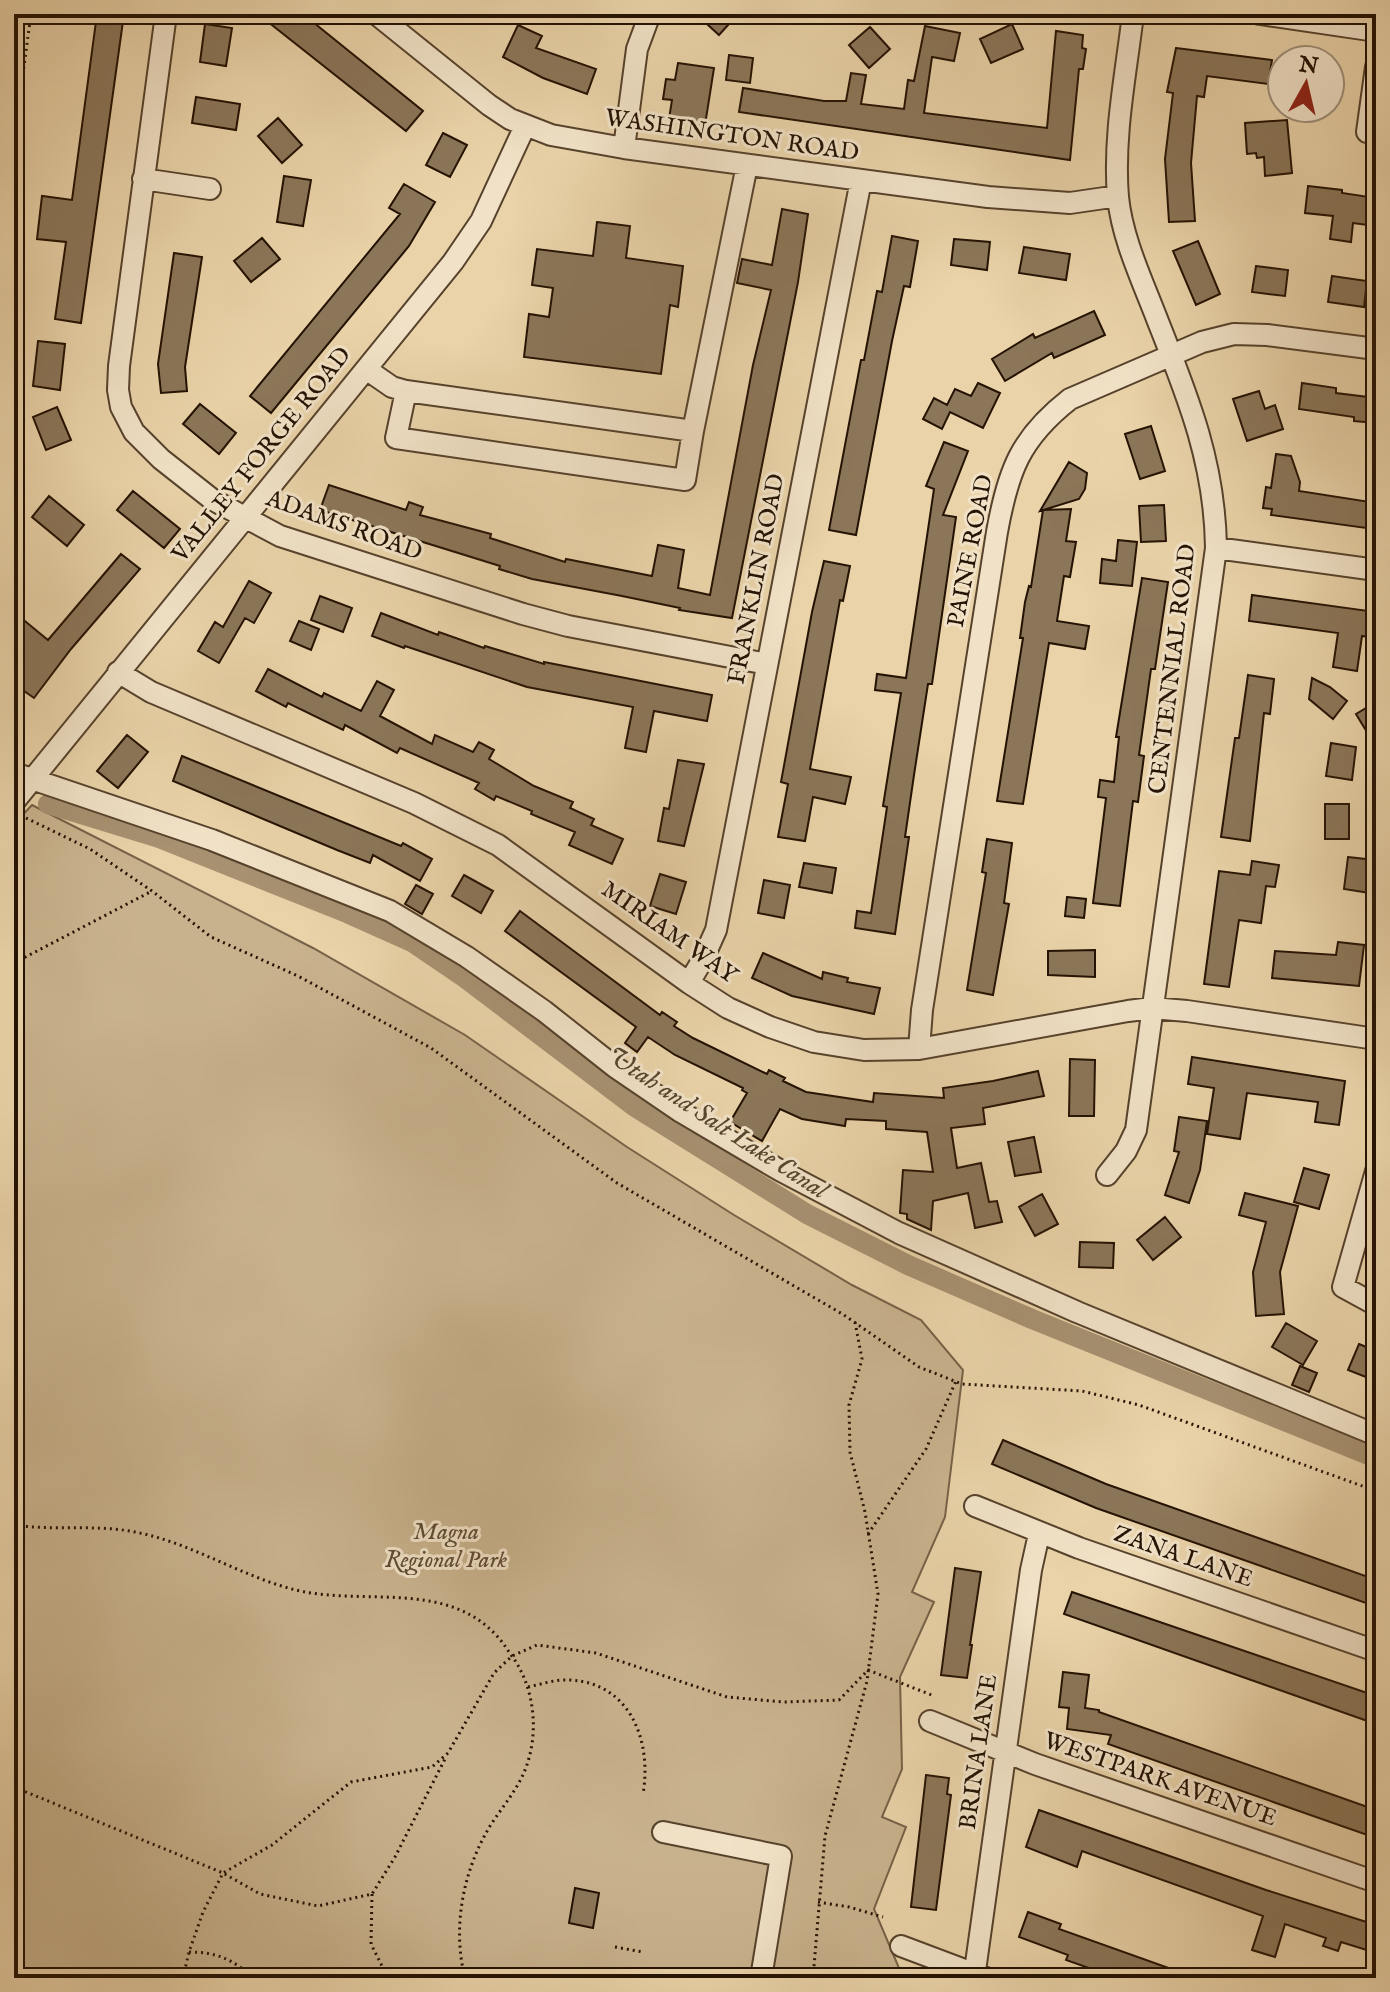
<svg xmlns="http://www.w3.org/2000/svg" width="1390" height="1992" font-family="'IM FELL English',serif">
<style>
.green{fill:#c8b28d;stroke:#766248;stroke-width:2}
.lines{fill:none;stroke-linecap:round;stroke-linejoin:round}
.canal{stroke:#a79171;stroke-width:20}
.building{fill:#8b7659;stroke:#241203;stroke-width:2}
.minor-casing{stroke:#56422c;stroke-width:24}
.path{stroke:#241203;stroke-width:3;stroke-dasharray:2 4;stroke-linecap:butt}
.minor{stroke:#f1e2c7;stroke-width:20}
.labels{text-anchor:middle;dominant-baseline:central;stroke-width:6;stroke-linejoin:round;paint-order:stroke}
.street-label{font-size:24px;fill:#241203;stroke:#f1e2c7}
.park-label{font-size:24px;font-style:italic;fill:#5d4a33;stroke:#f1e2c7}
.water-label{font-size:26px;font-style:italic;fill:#58452f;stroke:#f1e2c7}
</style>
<rect width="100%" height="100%" fill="#ead3a9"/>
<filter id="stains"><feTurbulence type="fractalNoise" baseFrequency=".0025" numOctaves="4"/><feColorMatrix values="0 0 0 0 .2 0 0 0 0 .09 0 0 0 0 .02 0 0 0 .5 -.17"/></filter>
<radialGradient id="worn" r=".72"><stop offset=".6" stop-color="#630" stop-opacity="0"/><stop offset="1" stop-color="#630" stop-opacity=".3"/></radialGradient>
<!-- green -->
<path class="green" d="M32,805l281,143 152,87 162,112 107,68 118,70 69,35 42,50 -18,147 -33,75 22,10 -34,75 2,92 -20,48 24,10 -32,82 25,59 -4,10h-881v-1154z"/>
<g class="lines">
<!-- canal -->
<path class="canal" d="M48,804l111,34 188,75 65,29 53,36 170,129 172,107 101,51 124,54 344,139"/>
</g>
<!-- building -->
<path class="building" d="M97,14h27l-43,309 -26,-4 11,-77 -29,-3 5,-43 30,4z
M258,14h45l120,97 -17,20z
M696,14h42l-19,21z
M205,24l27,4 -6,38 -26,-4z
M1012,24l11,25 -32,14 -11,-24z
M518,25l24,11 -6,12 60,21 -9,25 -44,-16 -40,-21z
M925,26l35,7 -6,28 -22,-4 -8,56 123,15 9,-97 27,4 -1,13 4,1 -3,20h-4l-9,91 -331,-48 4,-24 81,13h22l5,-28 15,2 -5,29 43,5 4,-29 6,1z
M870,27l20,22 -21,19 -20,-23z
M1176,48l96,12 -4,24 -61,-8 -3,21 -7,-1 -6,67 4,58 -26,1 -4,-63 8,-66 -6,-1z
M729,55l24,3 -3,25 -24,-3z
M678,63l36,5 -9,57 -36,-6 3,-19 -9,-1 3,-20 9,1z
M196,97l44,7 -4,26 -44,-7z
M278,118l24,27 -20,18 -24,-27z
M1287,120l5,53 -27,3 -1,-19 -7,1 -1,-5 -9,1 -2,-31z
M443,133l24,12 -17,32 -24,-12z
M284,176l27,4 -8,46 -26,-4z
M404,184l31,18 -26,44 -138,167 -21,-17 150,-182 -11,-6z
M1308,186l34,4v3l34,5v28l-23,-3 -2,19 -21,-3 3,-23 -28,-3z
M782,209l26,5 -10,68 -66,336 -53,-8 1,-2 -58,-12 -90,-17 -33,-10 1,-3 -180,-56 9,-25 77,25 3,-8 14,5 -3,8 71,19 -1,4 75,24 1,-3 86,17 6,-31 26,5 -6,38 32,7 43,-230 18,-75 -34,-7 5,-24 30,6z
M597,222l33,4 -4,32 57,8 -5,41 -8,-2 -9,69 -137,-17 5,-43 20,3 4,-29 -21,-3 5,-36 56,7z
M892,236l26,5 -8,46 -6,-1 -12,55 -36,194 -27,-5 32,-170h3l13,-69 5,1z
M262,238l18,21 -29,23 -17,-21z
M954,239l36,3 -3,28 -36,-5z
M1198,241l22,53 -24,11 -23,-54z
M1024,247l46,7 -4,26 -47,-7z
M174,253l28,4 -17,110 2,24 -26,2 -3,-29z
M1256,266l32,4 -3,26 -33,-4z
M1332,276l35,5 -3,26 -36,-5z
M1094,311l11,24 -51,23 -2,-5 -47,28 -13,-22 41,-25 2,4z
M38,341l27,3 -5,46 -27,-4z
M978,383l22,10 -17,35 -33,-16 -8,17 -19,-10 11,-21 13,7 8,-16 16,7z
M1302,383l34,5v5l40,5v25l-22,-2v-4l-55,-8z
M1259,391l6,18 10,-4 8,24 -36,12 -14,-42z
M200,404l36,29 -17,21 -36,-30z
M57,407l14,33 -25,10 -13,-33z
M1151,426l14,45 -25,8 -15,-45z
M944,442l24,9 -25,64 13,2 -24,167h-4l-14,91 -9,62h4l-14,97 -40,-6 2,-17 14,2 16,-106 -4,-1 18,-113 -26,-3 2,-16 29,4 28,-189 -8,-3z
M1276,454l15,2 9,26 -1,9 71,11 -4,26 -95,-13 1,-6 -9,-1 3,-21 5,1z
M1069,462l18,11 -2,16 -6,10 -39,12z
M133,491l47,38 -16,19 -47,-38z
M49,496l35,29 -17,21 -35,-29z
M1164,505l2,36 -25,1 -2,-36z
M1071,509l-5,32 10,1 -6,35 -6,-1 -7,45 32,5 -4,23 -36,-6 -26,161 -26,-3 26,-163h-3l5,-36 4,-16 2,1 12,-77z
M1118,540l19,2 -5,44 -32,-3 2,-24 14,2z
M121,554l19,15 -69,80 -37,49 -20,-14v-25l8,-11 -8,-6v-30l34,28z
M824,561l26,5 -7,35 -3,-1 -30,169 41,8 -6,27 -32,-7 -8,44 -27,-4 10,-53 -7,-2 31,-170z
M1142,578l26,4 -13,87h-4l-12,86 5,1 -6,46 -5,-1 -13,105 -27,-3 13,-105 -8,-1 2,-17 14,2 5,-45h-3z
M249,581l22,12 -17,30 -9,-5 -26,45 -21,-12 17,-29 8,5z
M1252,595l124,17v26l-14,-2 -5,35 -24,-4 5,-34 -89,-12z
M320,596l32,12 -9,24 -32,-12z
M381,613l57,22 1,-3 45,16 1,-2 59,18v-2l168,33 -5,26 -53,-10 -8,41 -21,-4 8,-41 -106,-20 -122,-41 -1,2 -32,-12z
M299,621l20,8 -8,21 -21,-9z
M268,669l54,28 2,-4 37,18 16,-30 17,9 -14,26 52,28 3,-9 38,17 6,-10 15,8 -5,9 45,27 39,16 -3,6 24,11 -3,6 32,14 -11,25 -43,-19 6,-13 -44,-18 1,-3 -36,-15 -2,4 -19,-11 4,-6 -79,-35 -3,5 -52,-28 -2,5 -55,-27 -2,4 -30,-16z
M1248,675l26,4 -4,35 -6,-1 -14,128 -29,-4 14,-99h4z
M1312,678l18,9 17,14 -14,18 -24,-20z
M1376,702v45l-20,-33z
M127,735l21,17 -30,36 -21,-17z
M1331,743l25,4 -4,33 -26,-4z
M182,756l219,90 2,-3 29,16 -12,22 -47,-26 -3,8 -33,-13 -164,-69z
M678,760l26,4 -20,82 -26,-5 6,-33 5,1z
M1325,804h24v35h-24z
M987,839l25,4 -8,60 5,1 -16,91 -26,-5 19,-117 -4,-1z
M1348,857l26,3 -4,33 -26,-4z
M1252,861l27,4 -4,22 -9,-1 -5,37 -22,-3 -10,67 -25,-3 15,-113 31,4z
M804,863l32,5 -4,25 -33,-6z
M660,874l26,8 -10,32 -26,-8z
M464,875l29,16 -12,22 -29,-17z
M764,880l26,5 -6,33 -26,-5z
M416,885l17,9 -11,20 -17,-10z
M1067,897l19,2 -2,19 -19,-2z
M520,911l140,104 2,-3 15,10 -3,4 19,12 74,36 2,-4 16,8 -2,3 23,11 67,10 1,-9 70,5 -1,-10 50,-7 45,-10 6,25 -61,12 2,16 -34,4 6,40 24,-5 8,39 8,-1 5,21 -27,6 -7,-35 -35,8 -2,29 -24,-11v-5l-7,-1 3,-43 30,2 -6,-40 -41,-3v-8l-40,-2 -1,7 -43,-7 -22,-10 -18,32 -32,-19 17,-29 -5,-3 1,-2 -68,-33 -27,-18 -11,15 -12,-9 11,-16 -131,-96z
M1338,942l26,3 -5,41 -87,-8 3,-27 61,4z
M1095,950v27l-47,-2v-24z
M763,953l59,26 1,-7 25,6 -1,4 33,6 -6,26 -82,-18 -40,-18z
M1192,1057l153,24 -6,44 -24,-3 3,-20 -71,-9 -7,46 -33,-5 7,-46 -26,-4z
M1070,1059l25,1 -1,56h-25z
M1179,1117l28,4 -7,49 -11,33 -24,-8 14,-43 -5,-1z
M1034,1137l7,35 -26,4 -7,-34z
M1304,1168l25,7 -10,34 -25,-7z
M1245,1193l53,13 -18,66 4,42 -28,2 -3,-44 13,-50 -27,-7z
M1042,1194l16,30 -23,12 -16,-29z
M1165,1217l16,20 -28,23 -16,-20z
M1080,1242l34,1 -1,25 -34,-1z
M1286,1323l31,18 -14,24 -31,-18z
M1359,1344l17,7v30l-28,-11z
M1300,1366l17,7 -8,19 -17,-7z
M1003,1440l103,44 268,95 -8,24 -270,-95 -104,-44z
M955,1568l26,4 -11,73h2l-5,33 -26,-3z
M1072,1592l304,104v28l-312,-110z
M1063,1672l26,3 -4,33 14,2v2l277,98v17l-3,10 -265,-93 3,-9 -44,-6 2,-21 -10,-1z
M926,1775l23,3 -2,16 4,1 -15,115 -25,-3z
M1039,1810l227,80 110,35v28l-35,-11 -3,9 -15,-5 3,-8 -41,-14 -10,33 -23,-7 11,-34 -181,-65 -5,16 -51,-20z
M575,1888l24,5 -6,35 -24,-5z
M1028,1912l33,12 -2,5 132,47v2h-74l-51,-18 2,-5 -49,-18z"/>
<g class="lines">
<defs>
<path id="minor" d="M166,14l-47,352 -1,24 3,17 13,25 27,27 52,41 67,36 243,78 45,12 199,38
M376,14l113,91 21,14 41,16 73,13 364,49 82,6 48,-7
M1260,14l116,17
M1367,132l9,-65
M624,148l13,-99 13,-35
M143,179l67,10
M366,369l26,18 14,4 287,40 54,-266
M406,391l-10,47 289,42 8,-49
M1216,548l160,22
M118,672l33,20 263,111 84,42 191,138 39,25 42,19 44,15 50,8 55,-1 209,-38 24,-3 35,3 189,28
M14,773l198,67 178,71 77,46 77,54 71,56 66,45 100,59 118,62 178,79 299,123
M14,802l439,-540 28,-41 44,-95
M689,983l14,-24 13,-29 145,-750
M919,1049l3,-39 75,-478c11,-61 23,-94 73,-133l132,-57 32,-8 33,1 109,14
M1376,1171l-33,116 33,18
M1107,1175l19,-24 10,-21 80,-582c-1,-85 -28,-151 -59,-229 -15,-39 -35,-81 -39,-122 -5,-61 8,-123 15,-183
M975,1506l104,42 297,103
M930,1721l105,43 341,118
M663,1832l118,24 -20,122
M901,1946l85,32
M974,1978l57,-408 8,-36"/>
</defs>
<!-- minor casing -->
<use href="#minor" class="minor-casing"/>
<!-- path -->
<path class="path" d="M14,140l17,-126
M26,818l64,31 62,42 59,46 87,39 133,72 186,135 227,132 75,52 43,17 120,7 57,14 237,86
M14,963l138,-72
M14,1525c40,6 81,-1 121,7 58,11 108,46 165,59 65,14 146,-10 196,44 7,7 12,16 18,24 19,28 24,67 15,99 -7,27 -25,46 -39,68 -27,45 -38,101 -25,152
M868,1534l58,-85 30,-68
M528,1687c14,-3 28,-8 42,-7 61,3 82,62 73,114
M14,1787l209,86 37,21 58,12 54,-12 23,-37 51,-100
M372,1894l-1,50 17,34
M818,1902l31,5 34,10
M615,1947l28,5
M189,1952c27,0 44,7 64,26
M183,1978l6,-26 14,-40 20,-39 49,-28 79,-63 81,-15 16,-14 46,-80 18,-17 25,-11 59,8 131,44 57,5 55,-2 29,-30 66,26
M813,1978l12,-142 42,-155 11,-87 -13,-82 -15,-60 -1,-47 13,-46 -7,-37"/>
<!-- minor -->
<use href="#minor" class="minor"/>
</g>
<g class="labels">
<!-- street labels -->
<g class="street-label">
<text transform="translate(732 136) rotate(8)">WASHINGTON ROAD</text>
<text transform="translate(262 455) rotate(-51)">VALLEY FORGE ROAD</text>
<text transform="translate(344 526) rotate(20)">ADAMS ROAD</text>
<text transform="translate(971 551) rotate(-79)">PAINE ROAD</text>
<text transform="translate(757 579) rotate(-79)">FRANKLIN ROAD</text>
<text transform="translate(1173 669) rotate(-83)">CENTENNIAL ROAD</text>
<text transform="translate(669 933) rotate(35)">MIRIAM WAY</text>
<text transform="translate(1183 1557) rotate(19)">ZANA LANE</text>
<text transform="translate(979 1752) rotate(-82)">BRINA LANE</text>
<text transform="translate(1160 1780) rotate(19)">WESTPARK AVENUE</text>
</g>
<!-- park labels -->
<g class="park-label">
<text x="446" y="1532">Magna<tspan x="446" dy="28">Regional Park</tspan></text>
</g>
<!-- water labels -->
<g class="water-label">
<text transform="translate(717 1123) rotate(33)">Utah and Salt Lake Canal</text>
</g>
</g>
<!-- margin -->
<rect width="1390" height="1992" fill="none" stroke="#ead3a9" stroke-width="48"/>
<rect x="16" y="16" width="1358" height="1960" fill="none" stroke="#241203" stroke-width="4"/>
<rect x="24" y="24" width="1342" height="1944" fill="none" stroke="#241203" stroke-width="2"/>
<!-- north arrow -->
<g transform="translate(1306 84) rotate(8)"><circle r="38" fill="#f1e2c7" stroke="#9f8f79" stroke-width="2"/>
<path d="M0-6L14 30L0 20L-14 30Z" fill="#8f2418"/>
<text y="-12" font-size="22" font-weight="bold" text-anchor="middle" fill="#241203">N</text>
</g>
<rect width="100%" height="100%" filter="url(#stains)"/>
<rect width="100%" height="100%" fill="url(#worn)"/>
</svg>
